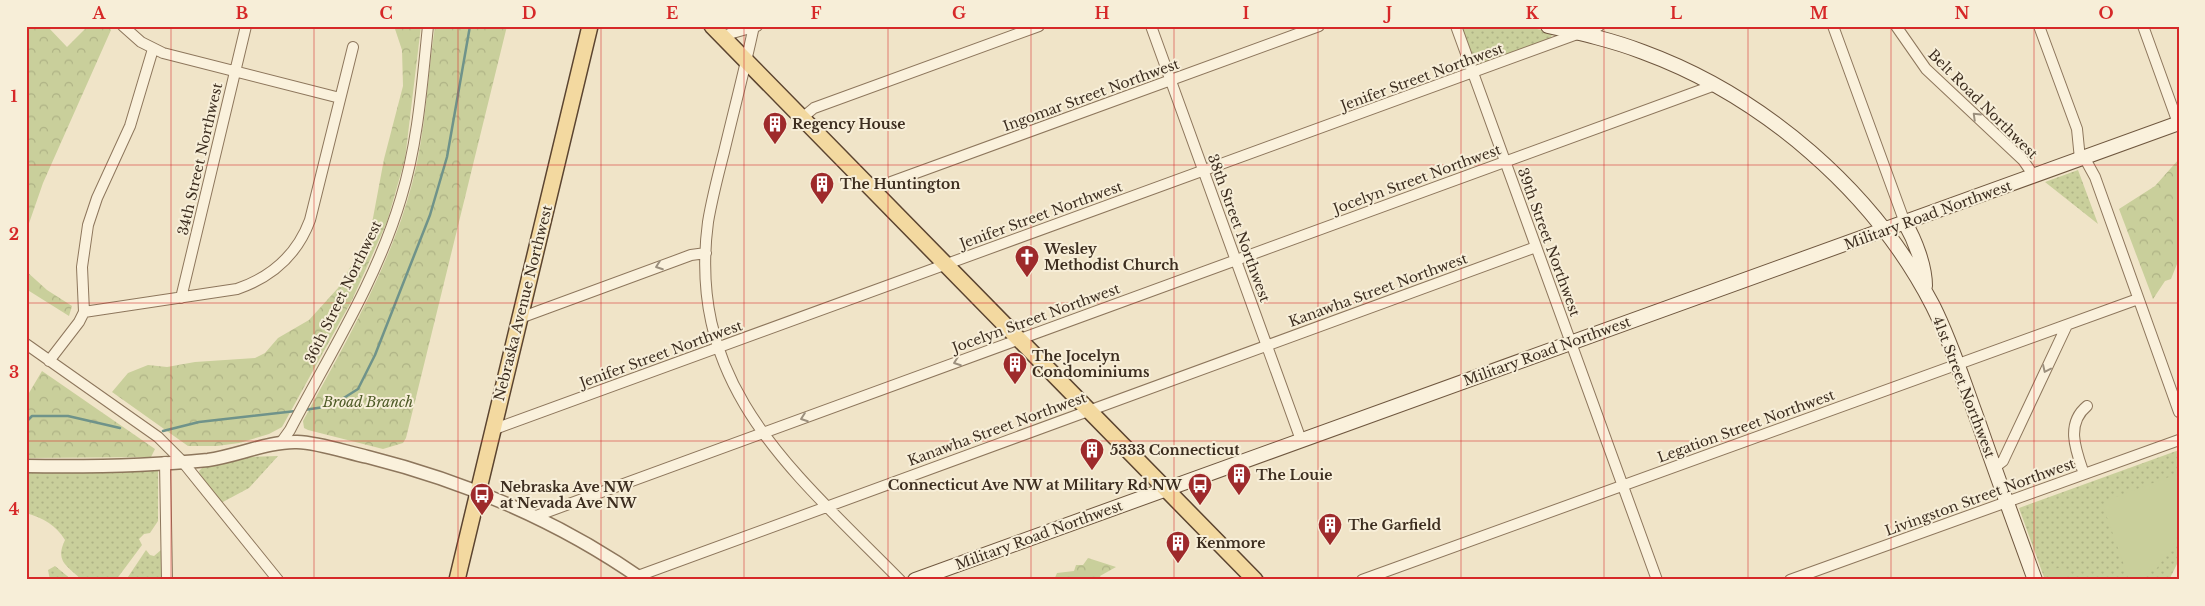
<svg xmlns="http://www.w3.org/2000/svg" width="2205" height="606" font-family="'Libre Baskerville',serif">
<style>
.green{fill:url(#green-dots)}
.forest{fill:url(#forest-crowns)}
.pitch{fill:#c9cf9b}
.lines{fill:none;stroke-linecap:round;stroke-linejoin:round}
.stream{stroke:#6f938a;stroke-width:2.5}
.minor-casing{stroke:#8d765c;stroke-width:12}
.tertiary-casing{stroke:#8d765c;stroke-width:15}
.secondary-casing{stroke:#6f573f;stroke-width:16}
.primary-casing{stroke:#5b4430;stroke-width:18}
.minor{stroke:#faf1dc;stroke-width:10}
.tertiary{stroke:#faf1dc;stroke-width:12}
.secondary{stroke:#faf1dc;stroke-width:14}
.primary{stroke:#f3d9a0;stroke-width:15}
.oneway{stroke:#9c907e}
.grid{fill:none;stroke:#d62828;stroke-width:1;stroke-opacity:0.55}
.labels{text-anchor:middle;dominant-baseline:central;stroke-width:4;stroke-linejoin:round;paint-order:stroke}
.street-label{font-size:14px;fill:#3d2e20;stroke:#f7eed8}
.poi-label{font-size:14px;font-weight:bold;fill:#3d2e20;stroke:#f7eed8;text-anchor:start}
.park-label{font-size:14px;font-style:italic;fill:#4d5a26;stroke:#f7eed8}
.neatline{fill:none;stroke:#d62828;stroke-width:2}
.grid-label{font-size:16px;text-anchor:middle;font-weight:bold;fill:#d62828}
</style>
<defs>
<pattern id="green-dots" width="8" height="8" patternUnits="userSpaceOnUse" patternTransform="scale(1.25)"><rect width="8" height="8" fill="#c9cf9b"/><path d="M2 2h.1M6 6h.1" fill="none" stroke="#aeb285" stroke-width="1.8" stroke-linecap="round"/></pattern>
<pattern id="forest-crowns" width="20" height="18" patternUnits="userSpaceOnUse" patternTransform="scale(1.25)"><rect width="20" height="18" fill="#c9cf9b"/><path d="M2 6a3 3 0 1 1 6 0M12 15a3 3 0 1 1 6 0" fill="none" stroke="#aeb285"/></pattern>
</defs>
<rect width="100%" height="100%" fill="#f0e4c8"/>
<!-- green -->
<path class="green" d="M1461,26h63l26,6 2,3 -2,4 -73,26 -3,-4z
M2078,170l20,54 -53,-42z
M2179,450v110l-10,20h-124l-26,-72z
M278,456l-29,32 -28,15 -21,-29 -1,-3 5,-5 46,-9z
M158,469v52l-8,12 -6,1 -5,5 3,6 -26,35 -35,-1c-15,-14 -26,-18 -16,-39 -9,-15 -22,-22 -39,-27v-43z
M146,550l4,5 4,1 7,-6v30h-35z
M55,566l17,14h-22l-2,-10z"/>
<!-- forest -->
<path class="forest" d="M26,26h21l20,21 21,-21h19l4,4 -68,153 -17,49z
M394,26h27l-16,133 -18,63 -35,78 -70,127 -13,7 -30,9 -22,3h-29l-76,-54 16,-19 20,-8 19,2 28,-5 60,-4 10,-5 13,-15 31,-18 29,-32 32,-54 14,-75 19,-73 -1,-36z
M435,26h72l-101,412 -3,5 -20,6 -75,-19 -4,-2 -1,-7c41,-76 87,-153 109,-237 14,-52 15,-105 23,-158z
M2179,159v100l-8,20 -6,2 -12,18 -34,-90 36,-23z
M26,271l21,19 25,16 -3,10 -43,-27z
M42,371l113,78 -4,8 -125,1v-60z
M1088,558l28,9 -16,9 2,4h-48l3,-7 17,-2 2,-6h7z"/>
<!-- pitch -->
<path class="pitch" d="M2177,474l2,59 -6,13 -16,22 -14,8 -14,3 -26,-73 2,-5z
M2064,566l5,14h-19l-3,-8z"/>
<g class="lines">
<!-- stream -->
<path class="stream" d="M304,410l27,-4 27,-17 17,-34 55,-140 17,-58 23,-131
M26,422l6,-6h36l52,12
M163,431l36,-9 97,-11"/>
<defs>
<path id="minor" d="M123,26l18,16 22,11 177,45
M754,26c-9,42 -20,84 -30,126 -6,23 -12,46 -16,70 -22,166 87,251 192,358
M1151,26l150,414
M1456,26l201,554
M1833,26l72,197
M1896,26l30,43 97,91 11,16
M2039,26l38,103 3,30
M2143,26l35,97
M722,36l35,-10
M802,118l12,-10 225,-82
M2084,157l11,20 84,235
M872,189l447,-163
M181,298l65,-272
M84,312l-2,-45 6,-42 9,-27 33,-72 23,-77
M520,318l171,-63 15,-2
M26,344l132,93 24,24 96,119
M49,361l30,-39 5,-10 153,-23c35,-12 60,-34 73,-69l43,-173
M492,430l1107,-404
M280,444l10,-14c39,-75 87,-150 111,-232 17,-55 21,-114 27,-172
M165,462l2,118
M1994,468l9,-7 64,-136
M2084,474c-8,-23 -19,-50 3,-68
M536,516l1179,-431
M638,576l898,-329
M1362,580l776,-281
M1790,580l389,-140"/>
<path id="tertiary" d="M26,466c60,1 122,0 182,-6 29,-4 61,-19 89,-18 24,1 48,10 71,15 99,25 191,64 275,123"/>
<path id="secondary" d="M1548,26c32,7 64,14 95,26 120,44 231,139 290,254 19,38 31,78 46,118 18,52 37,104 56,156
M1905,223c10,17 20,43 20,63
M915,580l1264,-457"/>
<path id="primary" d="M712,26l543,554
M457,580l133,-554"/>
</defs>
<!-- minor casing -->
<use href="#minor" class="minor-casing"/>
<!-- tertiary casing -->
<use href="#tertiary" class="tertiary-casing"/>
<!-- secondary casing -->
<use href="#secondary" class="secondary-casing"/>
<!-- primary casing -->
<use href="#primary" class="primary-casing"/>
<!-- minor -->
<use href="#minor" class="minor"/>
<!-- tertiary -->
<use href="#tertiary" class="tertiary"/>
<!-- secondary -->
<use href="#secondary" class="secondary"/>
<!-- primary -->
<use href="#primary" class="primary"/>
</g>
<!-- one-way arrows -->
<defs><path id="oneway-chevron" d="M-2-3.5L2.5 0L-2 3.5" fill="none" stroke-width="1.6" stroke-linecap="round" stroke-linejoin="round" transform="scale(1.25)"/></defs>
<g class="oneway">
<use href="#oneway-chevron" transform="translate(1976 116) rotate(-136)"/>
<use href="#oneway-chevron" transform="translate(659 266) rotate(160)"/>
<use href="#oneway-chevron" transform="translate(957 362) rotate(160)"/>
<use href="#oneway-chevron" transform="translate(2046 369) rotate(115)"/>
<use href="#oneway-chevron" transform="translate(804 418) rotate(160)"/>
</g>
<!-- grid -->
<path class="grid" d="M171,26v554M314,26v554M458,26v554M601,26v554M744,26v554M888,26v554M1031,26v554M1174,26v554M1318,26v554M1461,26v554M1604,26v554M1748,26v554M1891,26v554M2034,26v554M26,165h2153M26,303h2153M26,441h2153"/>
<!-- icons -->
<defs>
<symbol id="building-pin" viewBox="-11 -11 22 30"><path d="M0 17L-7.5 6A9.5 9.5 0 1 1 7.5 6Z" fill="#9e2a2b" stroke="#f7eed8"/><path d="M-4-6H4V6H1V3H-1V6H-4ZM-2.5-4.3h1.7v1.8h-1.7ZM.8-4.3h1.7v1.8H.8ZM-2.5-1h1.7V.8h-1.7ZM.8-1h1.7V.8H.8Z" fill="#fff"/></symbol>
<symbol id="church-pin" viewBox="-11 -11 22 30"><path d="M0 17L-7.5 6A9.5 9.5 0 1 1 7.5 6Z" fill="#9e2a2b" stroke="#f7eed8"/><path d="M-1.2-6h2.4v3.5h3.3v2.4h-3.3V6h-2.4V-.1h-3.3v-2.4h3.3Z" fill="#fff"/></symbol>
<symbol id="bus-pin" viewBox="-11 -11 22 30"><path d="M0 17L-7.5 6A9.5 9.5 0 1 1 7.5 6Z" fill="#9e2a2b" stroke="#f7eed8"/><path d="M-5-6H5V4H4V6H2V4H-2V6H-4V4H-5ZM-3.5-4V0h7V-4ZM-3.5 1.2v1.5H-2V1.2ZM2 1.2v1.5H3.5V1.2Z" fill="#fff"/></symbol>
</defs>
<g fill-rule="evenodd">
<use href="#building-pin" x="761" y="110" width="28" height="38"/>
<use href="#building-pin" x="808" y="170" width="28" height="38"/>
<use href="#church-pin" x="1013" y="243" width="28" height="38"/>
<use href="#building-pin" x="1001" y="350" width="28" height="38"/>
<use href="#building-pin" x="1078" y="436" width="28" height="38"/>
<use href="#building-pin" x="1225" y="461" width="28" height="38"/>
<use href="#bus-pin" x="1186" y="471" width="28" height="38"/>
<use href="#bus-pin" x="468" y="481" width="28" height="38"/>
<use href="#building-pin" x="1316" y="511" width="28" height="38"/>
<use href="#building-pin" x="1164" y="529" width="28" height="38"/>
</g>
<g class="labels">
<!-- street labels -->
<g class="street-label">
<text transform="translate(1422 77) rotate(-20)">Jenifer Street Northwest</text>
<text transform="translate(1091 95) rotate(-20)">Ingomar Street Northwest</text>
<text transform="translate(1983 104) rotate(45)">Belt Road Northwest</text>
<text transform="translate(200 159) rotate(-77)">34th Street Northwest</text>
<text transform="translate(1417 179) rotate(-20)">Jocelyn Street Northwest</text>
<text transform="translate(1041 215) rotate(-20)">Jenifer Street Northwest</text>
<text transform="translate(1928 215) rotate(-20)">Military Road Northwest</text>
<text transform="translate(1239 228) rotate(70)">38th Street Northwest</text>
<text transform="translate(1549 242) rotate(70)">39th Street Northwest</text>
<text transform="translate(1378 290) rotate(-20)">Kanawha Street Northwest</text>
<text transform="translate(343 292) rotate(-64)">36th Street Northwest</text>
<text transform="translate(523 303) rotate(-76)">Nebraska Avenue Northwest</text>
<text transform="translate(1036 318) rotate(-20)">Jocelyn Street Northwest</text>
<text transform="translate(1547 351) rotate(-20)">Military Road Northwest</text>
<text transform="translate(661 354) rotate(-20)">Jenifer Street Northwest</text>
<text transform="translate(1964 387) rotate(69)">41st Street Northwest</text>
<text transform="translate(1746 426) rotate(-20)">Legation Street Northwest</text>
<text transform="translate(997 429) rotate(-20)">Kanawha Street Northwest</text>
<text transform="translate(1980 497) rotate(-20)">Livingston Street Northwest</text>
<text transform="translate(1039 535) rotate(-20)">Military Road Northwest</text>
</g>
<!-- poi labels -->
<g class="poi-label">
<text x="792" y="124">Regency House</text>
<text x="840" y="184">The Huntington</text>
<text x="1044" y="249">Wesley<tspan x="1044" dy="16">Methodist Church</tspan></text>
<text x="1032" y="356">The Jocelyn<tspan x="1032" dy="16">Condominiums</tspan></text>
<text x="1110" y="450">5333 Connecticut</text>
<text x="1256" y="475">The Louie</text>
<text x="1182" y="485" text-anchor="end">Connecticut Ave NW at Military Rd NW</text>
<text x="500" y="487">Nebraska Ave NW<tspan x="500" dy="16">at Nevada Ave NW</tspan></text>
<text x="1348" y="525">The Garfield</text>
<text x="1196" y="543">Kenmore</text>
</g>
<!-- park labels -->
<g class="park-label">
<text x="368" y="402">Broad Branch</text>
</g>
</g>
<!-- border -->
<rect width="2205" height="606" fill="none" stroke="#f7eed8" stroke-width="55"/>
<rect x="28" y="28" width="2150" height="550" class="neatline"/>
<g class="grid-label">
<text x="99" y="19">A</text>
<text x="242" y="19">B</text>
<text x="386" y="19">C</text>
<text x="529" y="19">D</text>
<text x="672" y="19">E</text>
<text x="816" y="19">F</text>
<text x="959" y="19">G</text>
<text x="1102" y="19">H</text>
<text x="1246" y="19">I</text>
<text x="1389" y="19">J</text>
<text x="1532" y="19">K</text>
<text x="1676" y="19">L</text>
<text x="1819" y="19">M</text>
<text x="1962" y="19">N</text>
<text x="2106" y="19">O</text>
<text x="14" y="102">1</text>
<text x="14" y="240">2</text>
<text x="14" y="378">3</text>
<text x="14" y="515">4</text>
</g>
</svg>
